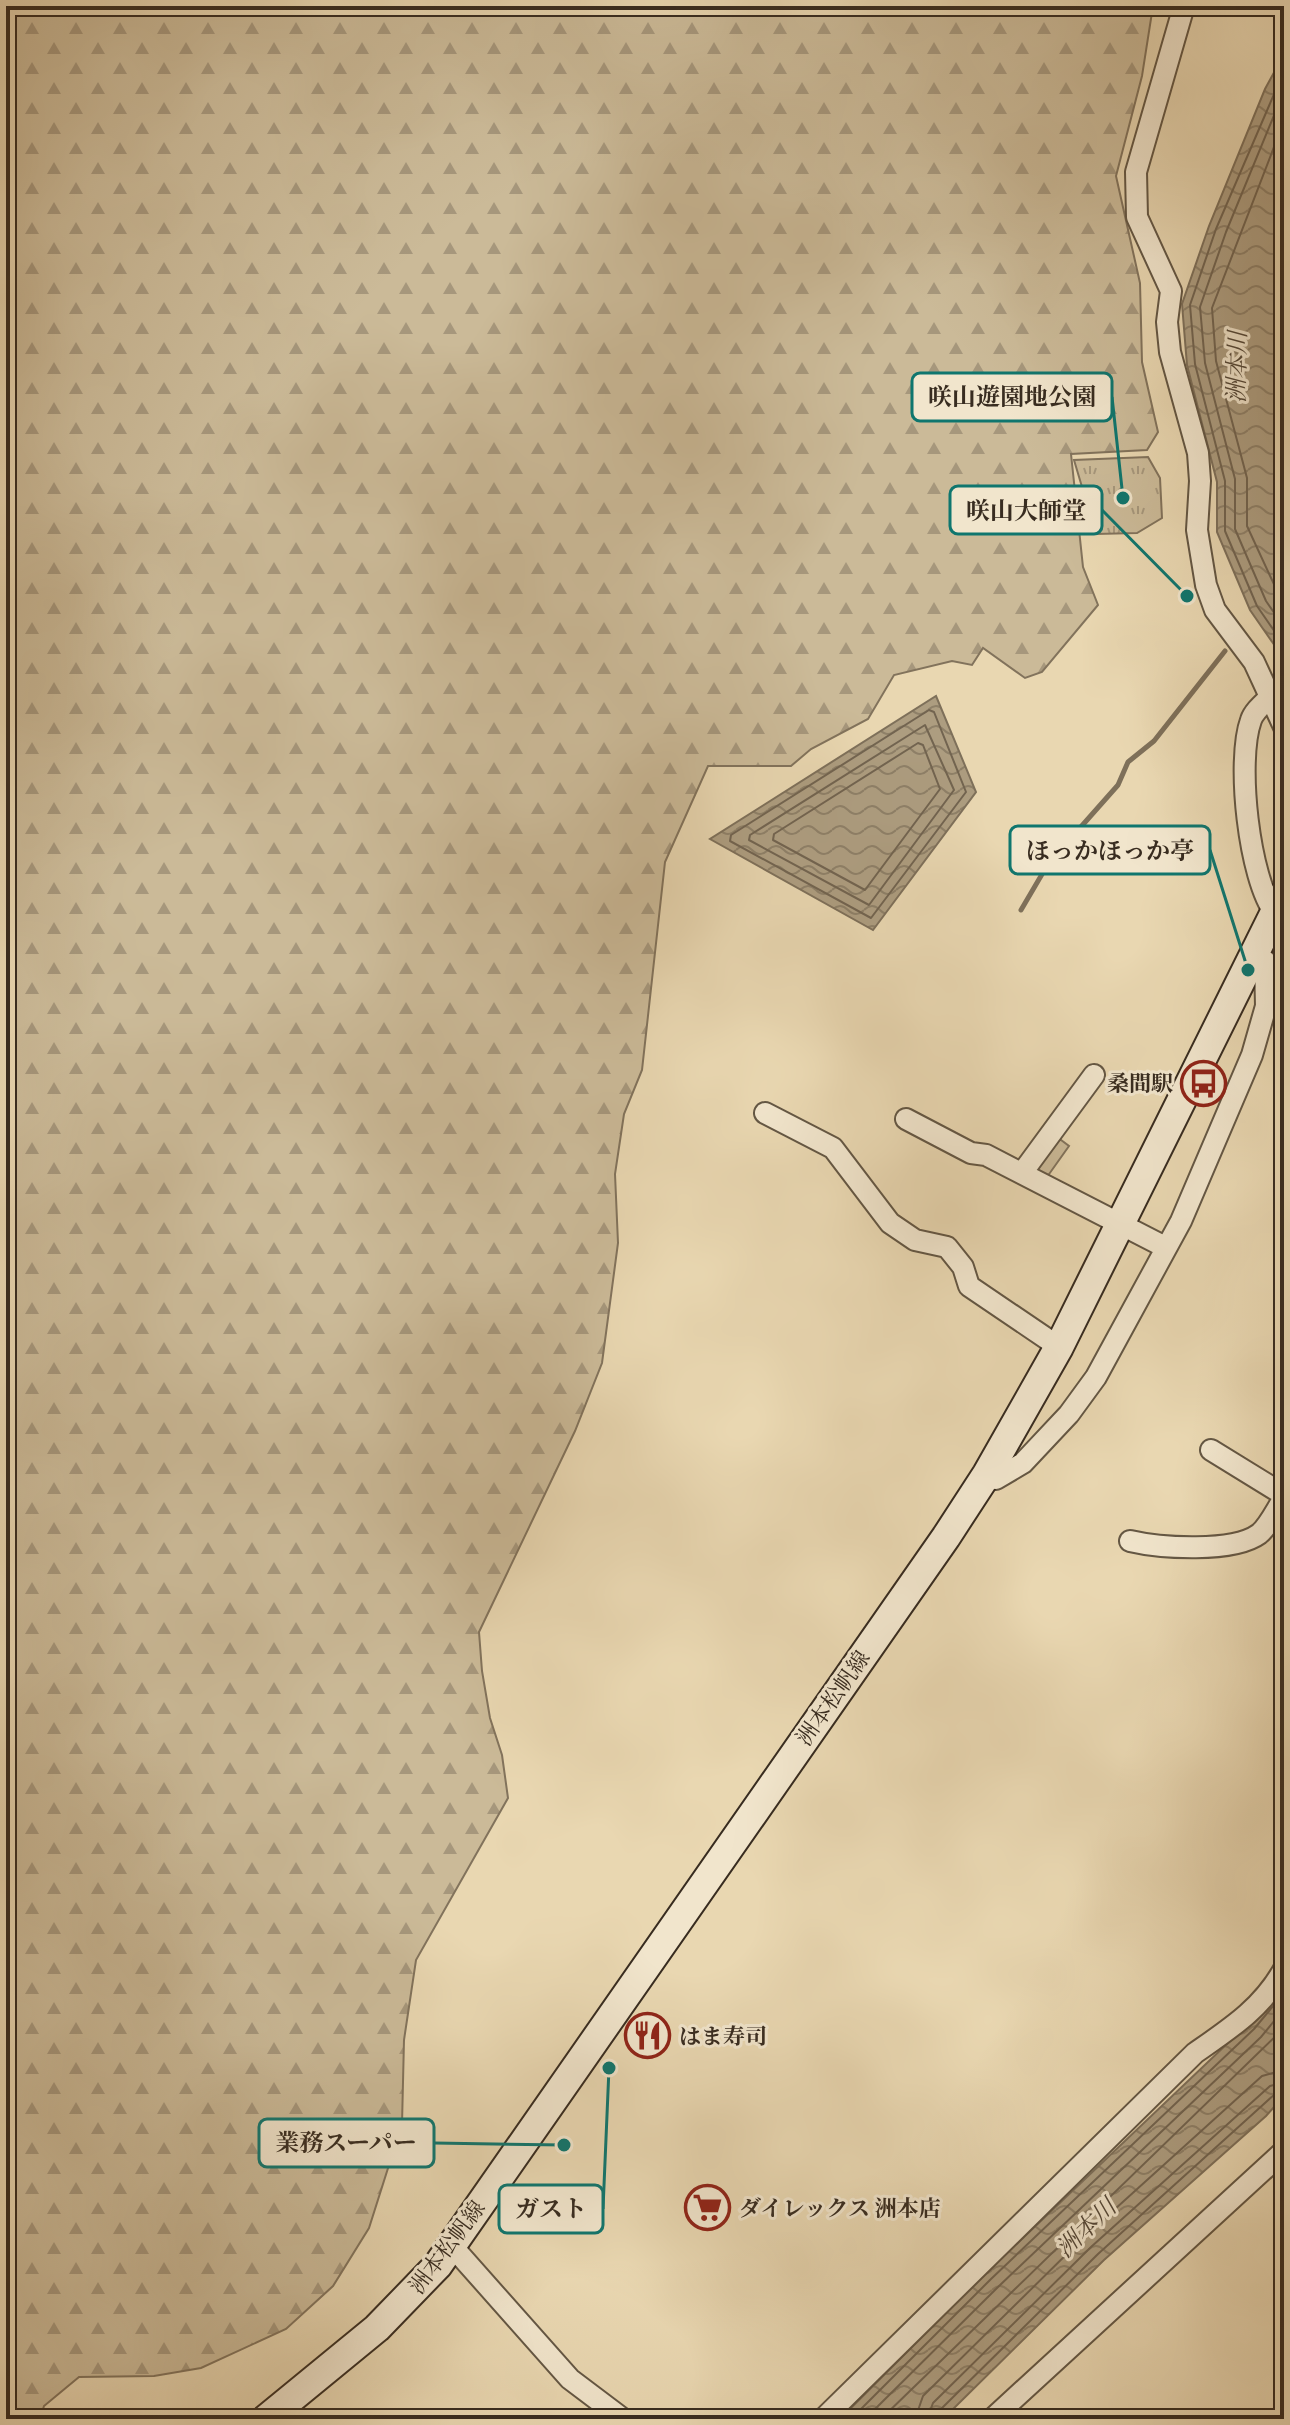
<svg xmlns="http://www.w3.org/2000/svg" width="1290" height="2425" font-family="'IM FELL Great Primer','Noto Serif JP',serif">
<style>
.grass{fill:url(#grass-tufts);stroke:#82735c;stroke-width:2}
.forest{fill:url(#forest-firs);stroke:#82735c;stroke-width:2}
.water{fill:url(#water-waves);stroke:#7e705a;stroke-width:2}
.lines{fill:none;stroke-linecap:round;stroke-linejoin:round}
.shore{stroke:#726450;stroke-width:2}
.stream{stroke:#7e705a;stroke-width:5}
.street-casing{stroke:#645744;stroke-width:24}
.secondary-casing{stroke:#382c20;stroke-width:32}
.street{stroke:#f1e5cc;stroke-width:20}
.secondary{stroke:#f1e5cc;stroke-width:28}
.labels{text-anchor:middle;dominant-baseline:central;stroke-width:6;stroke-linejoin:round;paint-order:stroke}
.poi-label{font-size:22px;font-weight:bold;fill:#382c20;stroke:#f1e5cc;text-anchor:start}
.street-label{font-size:22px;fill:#382c20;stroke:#f1e5cc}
.water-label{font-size:24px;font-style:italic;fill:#554838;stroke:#f1e5cc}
.leader{fill:none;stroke:#0f766e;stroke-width:3}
.callout-dot{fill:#0f766e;stroke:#f1e5cc;stroke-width:3}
.callout{fill:#f1e5cc;stroke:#0f766e;stroke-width:3}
.callout-label{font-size:24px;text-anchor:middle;font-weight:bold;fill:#382c20}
</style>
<defs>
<pattern id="grass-tufts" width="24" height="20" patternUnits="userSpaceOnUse" patternTransform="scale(2)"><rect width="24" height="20" fill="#cbba98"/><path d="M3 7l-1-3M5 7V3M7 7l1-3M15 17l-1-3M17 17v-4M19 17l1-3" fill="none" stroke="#a6977c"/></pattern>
<pattern id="forest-firs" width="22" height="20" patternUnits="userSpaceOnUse" patternTransform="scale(2)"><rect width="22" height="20" fill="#cbba98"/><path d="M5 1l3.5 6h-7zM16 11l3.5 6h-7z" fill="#a6977c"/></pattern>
<pattern id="water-waves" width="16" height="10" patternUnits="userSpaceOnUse" patternTransform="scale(2)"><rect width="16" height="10" fill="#ad9d80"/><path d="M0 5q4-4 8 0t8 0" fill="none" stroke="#8e8068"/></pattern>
</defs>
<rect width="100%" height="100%" fill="#e9d7b1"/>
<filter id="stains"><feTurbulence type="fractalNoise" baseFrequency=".0025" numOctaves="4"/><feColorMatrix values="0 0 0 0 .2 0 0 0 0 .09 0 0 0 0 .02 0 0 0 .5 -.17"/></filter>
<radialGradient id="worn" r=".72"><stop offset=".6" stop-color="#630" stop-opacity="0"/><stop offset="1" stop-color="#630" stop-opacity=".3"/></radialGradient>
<!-- grass -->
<path class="grass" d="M1148,457l12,21 2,40 -25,15 -41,1 -22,-74z
M1049,1131l20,15 -22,31 -21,-14z"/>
<!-- forest -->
<path class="forest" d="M6,6h1147l-11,70 -26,100 24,107 2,79 16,70 -11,18 -76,4 12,113 15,38 -56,67 -17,6 -42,-30 -11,17 -20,-4 -58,14 -26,44 -57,30 -20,17h-83l-43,96 -23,208 -18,44 -9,60 3,69 -16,120 -27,68 -96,201 3,39 8,47 12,37 6,43 -92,162 -12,80 -2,84 -33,104 -36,58 -47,43 -85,39 -47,8 -75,1 -35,29 -4,13h-34z"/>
<!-- water -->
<path class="water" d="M1284,54v605l-34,-49 -33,-78v-50l-30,-117 -5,-61 27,-78 56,-137z
M936,696l40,96 -103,138 -163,-91z
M1284,1978v118l-18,20 -162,144 -161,159h-103l145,-145 264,-251z"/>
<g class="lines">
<!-- shore -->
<path class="shore" d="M1284,71l-68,158 -26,76 5,59 30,117v50l32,75 27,39
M1284,91l-58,141 -26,75 5,56 30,116v50l31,72 18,26
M1284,121l-72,187 4,53 31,117v48l37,80
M929,710l5,2 32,80 -95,126 -141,-77 1,-6z
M925,725l29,65 -85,115 -120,-65 1,-5z
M918,743l5,2 17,44 -75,101 -92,-50 1,-6z
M851,2419l140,-140 263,-250 30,-36
M865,2419l133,-132 263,-250 23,-28
M881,2419l403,-391
M915,2419l8,-23 160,-158 179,-162 22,-6
M927,2419l6,-16 158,-156 179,-161 14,-4
M937,2419l3,-9 158,-156 177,-160 9,-2"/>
<!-- stream -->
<path class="stream" d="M1021,910l27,-46 70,-79 10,-23 26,-21 71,-90"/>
<defs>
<path id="street" d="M1184,6l-48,166 1,45 34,74 -4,31 3,30 28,101 2,28 -3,49 9,55 9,25 39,52 30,65
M1271,696c-7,7 -17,15 -20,24 -15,41 -2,159 24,193
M765,1113l68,35 57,75 25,17 32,7 16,20 6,19 90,61
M906,1119l65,34 15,2 179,92
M1022,1173l72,-98
M1211,1450l73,45
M987,1474l9,5 27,-16 46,-49 27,-37 85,-156 71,-166 14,-49 -1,-45 -11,-5
M1130,1541c30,7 103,12 129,-7 10,-8 18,-26 25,-36
M452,2246l118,133 53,40
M823,2419l372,-366c36,-25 67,-45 89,-84
M992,2419l292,-268"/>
<path id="secondary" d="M266,2419l111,-91 61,-63 508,-728 41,-63 72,-127 225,-453"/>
</defs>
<!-- street casing -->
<use href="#street" class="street-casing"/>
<!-- secondary casing -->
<use href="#secondary" class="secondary-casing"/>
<!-- street -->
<use href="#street" class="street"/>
<!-- secondary -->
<use href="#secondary" class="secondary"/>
</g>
<!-- icons -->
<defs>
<symbol id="bus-ring" viewBox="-11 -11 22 22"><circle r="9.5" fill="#f1e5cc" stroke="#8f2418" stroke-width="1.5"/><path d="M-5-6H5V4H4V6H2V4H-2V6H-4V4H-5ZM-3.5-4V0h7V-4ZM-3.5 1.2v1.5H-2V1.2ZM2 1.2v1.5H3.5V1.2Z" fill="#8f2418"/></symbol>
<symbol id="restaurant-ring" viewBox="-11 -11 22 22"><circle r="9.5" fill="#f1e5cc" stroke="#8f2418" stroke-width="1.5"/><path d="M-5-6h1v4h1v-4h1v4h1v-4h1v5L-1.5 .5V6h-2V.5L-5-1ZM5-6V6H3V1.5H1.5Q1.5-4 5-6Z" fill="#8f2418"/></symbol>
<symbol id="supermarket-ring" viewBox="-11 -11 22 22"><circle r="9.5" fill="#f1e5cc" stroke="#8f2418" stroke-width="1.5"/><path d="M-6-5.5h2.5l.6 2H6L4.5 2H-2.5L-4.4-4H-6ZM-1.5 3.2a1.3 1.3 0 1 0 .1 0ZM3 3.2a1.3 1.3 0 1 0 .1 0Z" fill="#8f2418"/></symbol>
</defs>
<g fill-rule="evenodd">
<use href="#bus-ring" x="1178" y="1058" width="51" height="51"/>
<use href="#restaurant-ring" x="622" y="2010" width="51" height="51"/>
<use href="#supermarket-ring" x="682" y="2182" width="51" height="51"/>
</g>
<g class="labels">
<!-- poi labels -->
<g class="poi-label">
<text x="1173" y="1083" text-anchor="end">桑間駅</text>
<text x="679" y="2036">はま寿司</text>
<text x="739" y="2208">ダイレックス 洲本店</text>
</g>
<!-- street labels -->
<g class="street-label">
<text transform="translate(833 1698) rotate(-55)">洲本松帆線</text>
<text transform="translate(447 2247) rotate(-53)">洲本松帆線</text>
</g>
<!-- water labels -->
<g class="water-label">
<text transform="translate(1237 367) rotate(-89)">洲本川</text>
<text transform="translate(1086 2228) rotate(-44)">洲本川</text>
</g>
</g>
<!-- callouts -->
<path class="leader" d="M1123 498L1112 397M1187 596L1102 510M1248 970L1210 850M564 2145L434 2143M609 2068L603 2209"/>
<g class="callout-dot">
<circle cx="1123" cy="498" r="8"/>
<circle cx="1187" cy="596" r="8"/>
<circle cx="1248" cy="970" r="8"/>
<circle cx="564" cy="2145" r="8"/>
<circle cx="609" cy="2068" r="8"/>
</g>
<g class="callout">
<rect x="912" y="373" width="200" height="48" rx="8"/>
<rect x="950" y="486" width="152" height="48" rx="8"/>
<rect x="1010" y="826" width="200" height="48" rx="8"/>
<rect x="259" y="2119" width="175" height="48" rx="8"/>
<rect x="499" y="2185" width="104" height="48" rx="8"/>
</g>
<g class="callout-label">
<text x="1012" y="405">咲山遊園地公園</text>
<text x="1026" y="519">咲山大師堂</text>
<text x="1110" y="859">ほっかほっか亭</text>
<text x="346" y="2151">業務スーパー</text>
<text x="551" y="2217">ガスト</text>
</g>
<!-- margin -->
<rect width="1290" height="2425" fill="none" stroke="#e9d7b1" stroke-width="32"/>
<rect x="8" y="8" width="1274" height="2409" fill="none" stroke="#382c20" stroke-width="4"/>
<rect x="16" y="16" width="1258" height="2393" fill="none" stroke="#382c20" stroke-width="2"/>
<rect width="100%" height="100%" filter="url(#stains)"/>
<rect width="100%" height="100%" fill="url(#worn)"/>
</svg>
